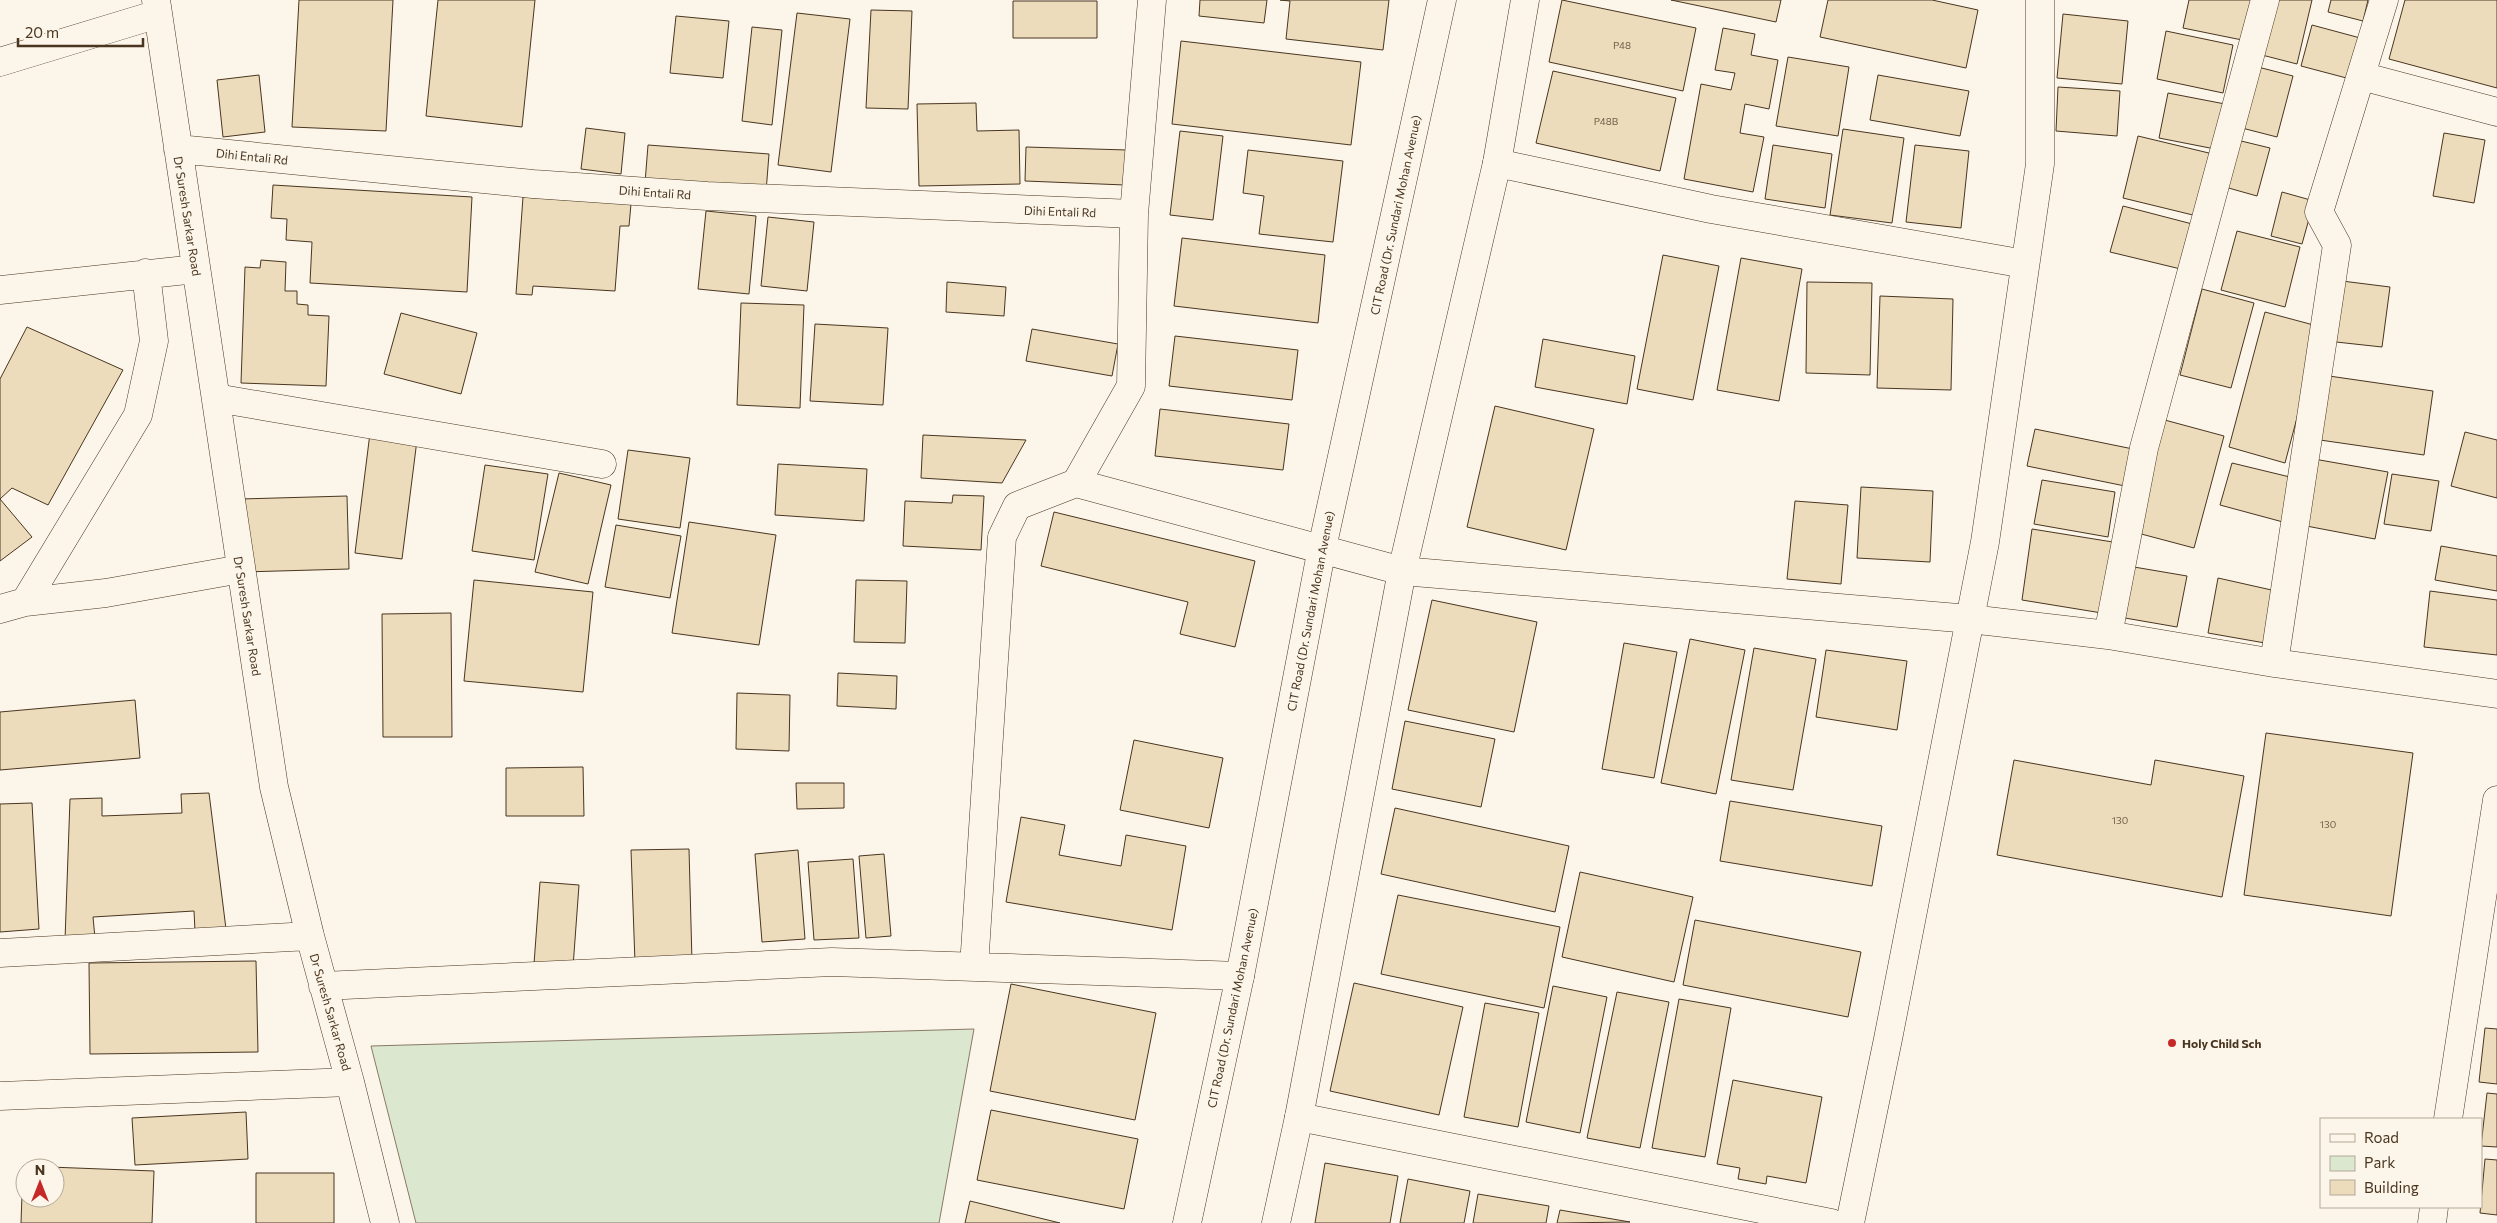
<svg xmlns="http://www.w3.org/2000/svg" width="2497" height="1223" font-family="Commissioner,sans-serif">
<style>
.green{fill:#dce7d0;stroke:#887966}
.building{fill:#ecdcbc;stroke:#4a3520;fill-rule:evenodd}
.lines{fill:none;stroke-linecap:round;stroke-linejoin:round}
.minor-casing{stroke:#4a3520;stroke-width:29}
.major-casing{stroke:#4a3520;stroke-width:29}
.minor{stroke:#fbf6e9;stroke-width:28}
.major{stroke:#fbf6e9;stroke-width:28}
.poi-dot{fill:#c62828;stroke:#fbf6e9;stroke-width:2}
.labels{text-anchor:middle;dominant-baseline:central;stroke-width:4;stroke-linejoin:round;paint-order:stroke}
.number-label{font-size:10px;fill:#725f47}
.street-label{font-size:12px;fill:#4a3520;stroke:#fbf6e9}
.poi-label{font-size:12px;font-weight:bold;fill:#4a3520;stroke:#fbf6e9;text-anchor:start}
</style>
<rect width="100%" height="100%" fill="#fbf6e9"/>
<!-- green -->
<path class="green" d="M974,1029l-35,194h-523l-45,-177z"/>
<!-- building -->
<path class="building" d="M299,0h94l-7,131 -94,-4z
M438,0h97l-13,127 -96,-11z
M1200,0h67l-3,23 -65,-7z
M1280,0h109l-6,50 -97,-11 4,-38z
M1562,0l134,28 -13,63 -134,-29z
M1671,0h110l-5,22z
M1828,0h104l46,10 -12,58 -146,-31z
M2189,0h67l-9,41 -64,-13z
M2271,0h41l-15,64 -39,-10z
M2331,0h37l-5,21 -35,-9z
M2405,0h92v88l-108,-29z
M1013,1h84v37h-84z
M871,10l41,1 -4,98 -42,-1z
M797,13l53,6 -19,153 -53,-7z
M2063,14l65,7 -6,63 -65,-6z
M676,16l53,5 -6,57 -53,-5z
M2312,25l52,14 -10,41 -53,-14z
M752,27l30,3 -10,95 -30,-4z
M1723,28l32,6 -4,21 27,5 -9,49 -24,-5 -5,29 24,4 -11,55 -69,-13 17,-95 30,6 4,-17 -20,-3z
M2166,31l67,14 -10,48 -66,-14z
M1181,41l180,21 -10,83 -179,-21z
M1788,57l61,10 -11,69 -62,-10z
M2254,66l39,10 -16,61 -39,-10z
M1553,71l123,27 -16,73 -124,-28z
M259,75l6,57 -42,5 -6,-57z
M1878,75l91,16 -9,45 -90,-16z
M2058,87l62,4 -3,45 -61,-5z
M2168,93l57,11 -10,45 -56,-11z
M976,103l1,28 42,-1 1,54 -101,2 -2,-82z
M586,128l39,5 -4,41 -40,-5z
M1843,129l61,9 -12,85 -62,-8z
M1180,131l43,5 -10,84 -43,-5z
M2444,133l41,7 -11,63 -41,-7z
M2138,136l75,18 -16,62 -74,-18z
M2237,140l33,8 -13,48 -32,-9z
M648,145l121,9 -3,38 -121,-9z
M1773,145l59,9 -7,54 -60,-9z
M1915,145l54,6 -8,77 -55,-6z
M1026,147l101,3 -2,35 -100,-4z
M1248,150l95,11 -10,81 -74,-8 5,-38 -21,-3z
M273,185l199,12 -5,95 -157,-9 2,-41 -26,-2 1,-21 -16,-1z
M2282,192l32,9 -12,43 -31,-8z
M523,197l108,7 -2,22h-9l-5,65 -82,-5 -1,9 -16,-1z
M2123,206l77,20 -11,45 -79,-19z
M706,211l50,5 -7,78 -51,-5z
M768,217l46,5 -7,69 -46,-5z
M2237,231l63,16 -15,60 -64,-17z
M1182,238l143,17 -7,68 -144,-17z
M1663,255l56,11 -26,134 -56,-11z
M1741,258l61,11 -23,132 -62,-11z
M261,260l25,2 -1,29h12v13l11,1v10l21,1 -3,70 -85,-3 4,-116 15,1z
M2334,280l56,7 -8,60 -55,-6z
M947,282l59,5 -2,29 -58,-4z
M1807,282l65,1 -2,92 -64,-2z
M2202,289l52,14 -23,85 -51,-13z
M1880,296l73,3 -2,91 -74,-2z
M741,303l63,2 -4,103 -63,-3z
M2265,312l56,15 -36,136 -56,-16z
M401,313l76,20 -16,61 -77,-20z
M815,324l73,4 -5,77 -73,-4z
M27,327l96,43 -75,135 -36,-17 -12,11 32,38 -32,24v-182z
M1032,329l86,15 -6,32 -86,-15z
M1175,336l123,14 -6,50 -123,-14z
M1543,339l92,17 -8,48 -92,-17z
M2329,376l104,15 -9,64 -104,-15z
M1495,406l99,23 -28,121 -99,-23z
M1160,409l129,15 -6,46 -128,-14z
M2161,419l63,17 -30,112 -64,-17z
M2035,429l98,20 -8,37 -98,-20z
M2465,432l32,8v58l-46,-12z
M370,433l47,7 -15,119 -47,-6z
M923,435l103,5 -24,43 -81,-5z
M628,450l62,8 -10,70 -62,-9z
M2314,459l74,13 -13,67 -74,-14z
M2232,463l62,15 -11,44 -63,-17z
M778,464l89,5 -3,52 -89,-6z
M485,465l63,9 -14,86 -62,-9z
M559,473l52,12 -23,99 -53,-12z
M2392,474l47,7 -8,50 -47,-7z
M2042,480l73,12 -7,45 -74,-13z
M1861,487l72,4 -3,71 -73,-4z
M953,495l31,1 -3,54 -78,-4 2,-45 47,2z
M347,496l2,73 -106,3 -2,-73z
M1795,501l53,4 -7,79 -54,-5z
M1054,512l201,49 -20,86 -55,-13 8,-32 -147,-36z
M689,522l87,13 -17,110 -87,-12z
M616,525l65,11 -11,62 -65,-11z
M2032,529l87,14 -11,71 -86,-14z
M2441,546l56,10v35l-62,-11z
M2134,567l53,9 -10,51 -52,-9z
M2218,578l58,13 -11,52 -57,-10z
M474,580l119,12 -10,100 -119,-11z
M856,580l51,1 -2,62 -51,-1z
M2430,591l67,9v55l-73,-8z
M1432,600l105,22 -23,110 -106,-22z
M451,613l1,124h-69l-1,-123z
M1690,639l55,11 -29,144 -55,-11z
M1624,643l53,9 -23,126 -52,-9z
M1754,648l62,11 -23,131 -62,-10z
M1826,650l81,11 -10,69 -81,-13z
M838,673l59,3 -1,33 -59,-3z
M737,693l53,2 -1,56 -53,-2z
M135,700l5,58 -140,12v-58z
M1405,721l90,18 -14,68 -89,-18z
M2266,733l147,20 -22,163 -147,-21z
M1134,740l89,18 -14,70 -89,-18z
M2014,760l137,25 4,-25 89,16 -22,121 -225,-42z
M583,767l1,49h-78v-48z
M796,783h48v25l-47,1z
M209,793l17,136 -31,2 -1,-20 -101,6 2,21 -30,2 5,-141 32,-1v18l80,-3 -1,-19z
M1730,801l152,25 -10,60 -152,-25z
M32,803l7,126 -39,3v-128z
M1395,808l174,38 -14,66 -174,-38z
M1021,817l44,8 -6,30 62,11 5,-31 60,11 -14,84 -166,-28z
M689,849l3,113 -57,1 -4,-113z
M798,850l7,89 -43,3 -7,-88z
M884,854l7,82 -25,2 -7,-82z
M853,859l6,79 -45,2 -6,-78z
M1580,872l113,25 -19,85 -112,-25z
M540,882l39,3 -6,82 -39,-3z
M1398,895l162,32 -16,81 -163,-34z
M1695,920l166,32 -13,65 -165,-32z
M256,961l2,91 -168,2 -1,-91z
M1354,983l109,24 -24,108 -109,-24z
M1011,984l145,29 -21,107 -145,-29z
M1553,986l54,11 -27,136 -54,-11z
M1617,992l52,10 -29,146 -53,-10z
M1679,999l52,9 -26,149 -53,-9z
M1485,1003l54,10 -21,114 -54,-10z
M2485,1028l12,1v55l-18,-2z
M1733,1080l89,17 -16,86 -39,-7 -1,8 -28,-5 2,-11 -23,-4z
M2487,1093l10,1v53l-16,-1z
M991,1110l147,29 -14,70 -147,-29z
M246,1112l2,47 -113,6 -3,-47z
M2485,1159l12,1v55l-17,-2z
M1325,1163l73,13 -8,47h-75z
M23,1166l131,5 -2,52h-131zM25,1168h30v30h-30z
M256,1173h78v50h-78z
M1408,1179l62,12 -6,32h-64z
M1478,1194l71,12 -3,17h-73z
M970,1201l90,22h-95z
M1560,1210l70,12 -73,1z"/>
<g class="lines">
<defs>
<path id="minor" d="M156,0l118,787 36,149 40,146 35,141
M1152,0l-18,214 -3,172 -55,97 326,88 568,48 138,16 166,28 223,31
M0,62l158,-48
M2361,76l136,36
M178,149l355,35 174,12 427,18
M1497,163l214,46 314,55
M0,290l196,-21
M216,398l386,66
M25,602l113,-187 16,-74 -8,-68
M0,609l25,-7 81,-9 135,-24
M2108,635l36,-187 121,-448
M2274,663l63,-418 -18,-33 65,-212
M0,953l310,-17
M974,967l28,-430 15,-31 59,-23
M323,986l509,-24 408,14
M0,1096l350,-14
M1299,1117l532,106
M2448,1119l49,-319
M1850,1223l38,-184 97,-497 55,-378v-164
M2432,1223l2,-16"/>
<path id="major" d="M1187,1223l53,-247 82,-428 120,-548
M1276,1223l23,-106 103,-546 95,-408 28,-163"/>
</defs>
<!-- minor casing -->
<use href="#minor" class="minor-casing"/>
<!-- major casing -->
<use href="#major" class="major-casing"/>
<!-- minor -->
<use href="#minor" class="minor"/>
<!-- major -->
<use href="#major" class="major"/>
</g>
<!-- markers -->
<circle class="poi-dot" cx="2172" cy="1043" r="5"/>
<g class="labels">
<!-- number labels -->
<g class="number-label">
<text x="1622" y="45">P48</text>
<text x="1606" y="121">P48B</text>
<text x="2120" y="820">130</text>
<text x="2328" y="824">130</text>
</g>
<!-- street labels -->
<g class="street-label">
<text transform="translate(252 156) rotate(6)">Dihi Entali Rd</text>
<text transform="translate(655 192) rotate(4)">Dihi Entali Rd</text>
<text transform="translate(1060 211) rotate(2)">Dihi Entali Rd</text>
<text transform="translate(1395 215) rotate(-78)">CIT Road (Dr. Sundari Mohan Avenue)</text>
<text transform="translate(188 216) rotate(81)">Dr Suresh Sarkar Road</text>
<text transform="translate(1310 611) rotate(-79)">CIT Road (Dr. Sundari Mohan Avenue)</text>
<text transform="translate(248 616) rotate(81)">Dr Suresh Sarkar Road</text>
<text transform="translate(1232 1008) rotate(-78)">CIT Road (Dr. Sundari Mohan Avenue)</text>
<text transform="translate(331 1012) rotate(74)">Dr Suresh Sarkar Road</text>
</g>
<!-- poi labels -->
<g class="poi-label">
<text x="2182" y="1043">Holy Child Sch</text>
</g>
</g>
<!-- legend -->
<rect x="2320" y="1118" width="162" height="90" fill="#fbf6e9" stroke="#b4a999"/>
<rect x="2330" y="1134" width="25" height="8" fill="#fbf6e9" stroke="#b4a999"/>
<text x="2364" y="1143" font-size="15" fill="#4a3520">Road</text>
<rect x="2330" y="1156" width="25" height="15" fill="#dce7d0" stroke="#b4a999"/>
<text x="2364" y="1168" font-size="15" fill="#4a3520">Park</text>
<rect x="2330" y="1180" width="25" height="15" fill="#ecdcbc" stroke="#b4a999"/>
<text x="2364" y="1193" font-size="15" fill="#4a3520">Building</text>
<!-- north arrow -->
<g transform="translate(40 1183)"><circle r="24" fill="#fbf6e9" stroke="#b4a999"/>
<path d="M0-4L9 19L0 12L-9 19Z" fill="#c62828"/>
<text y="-8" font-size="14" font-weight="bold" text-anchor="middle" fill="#4a3520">N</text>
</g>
<!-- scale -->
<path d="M18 38v8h125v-8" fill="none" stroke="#4a3520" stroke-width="2.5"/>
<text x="25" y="38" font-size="15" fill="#4a3520" stroke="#fbf6e9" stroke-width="4" paint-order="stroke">20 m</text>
</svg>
